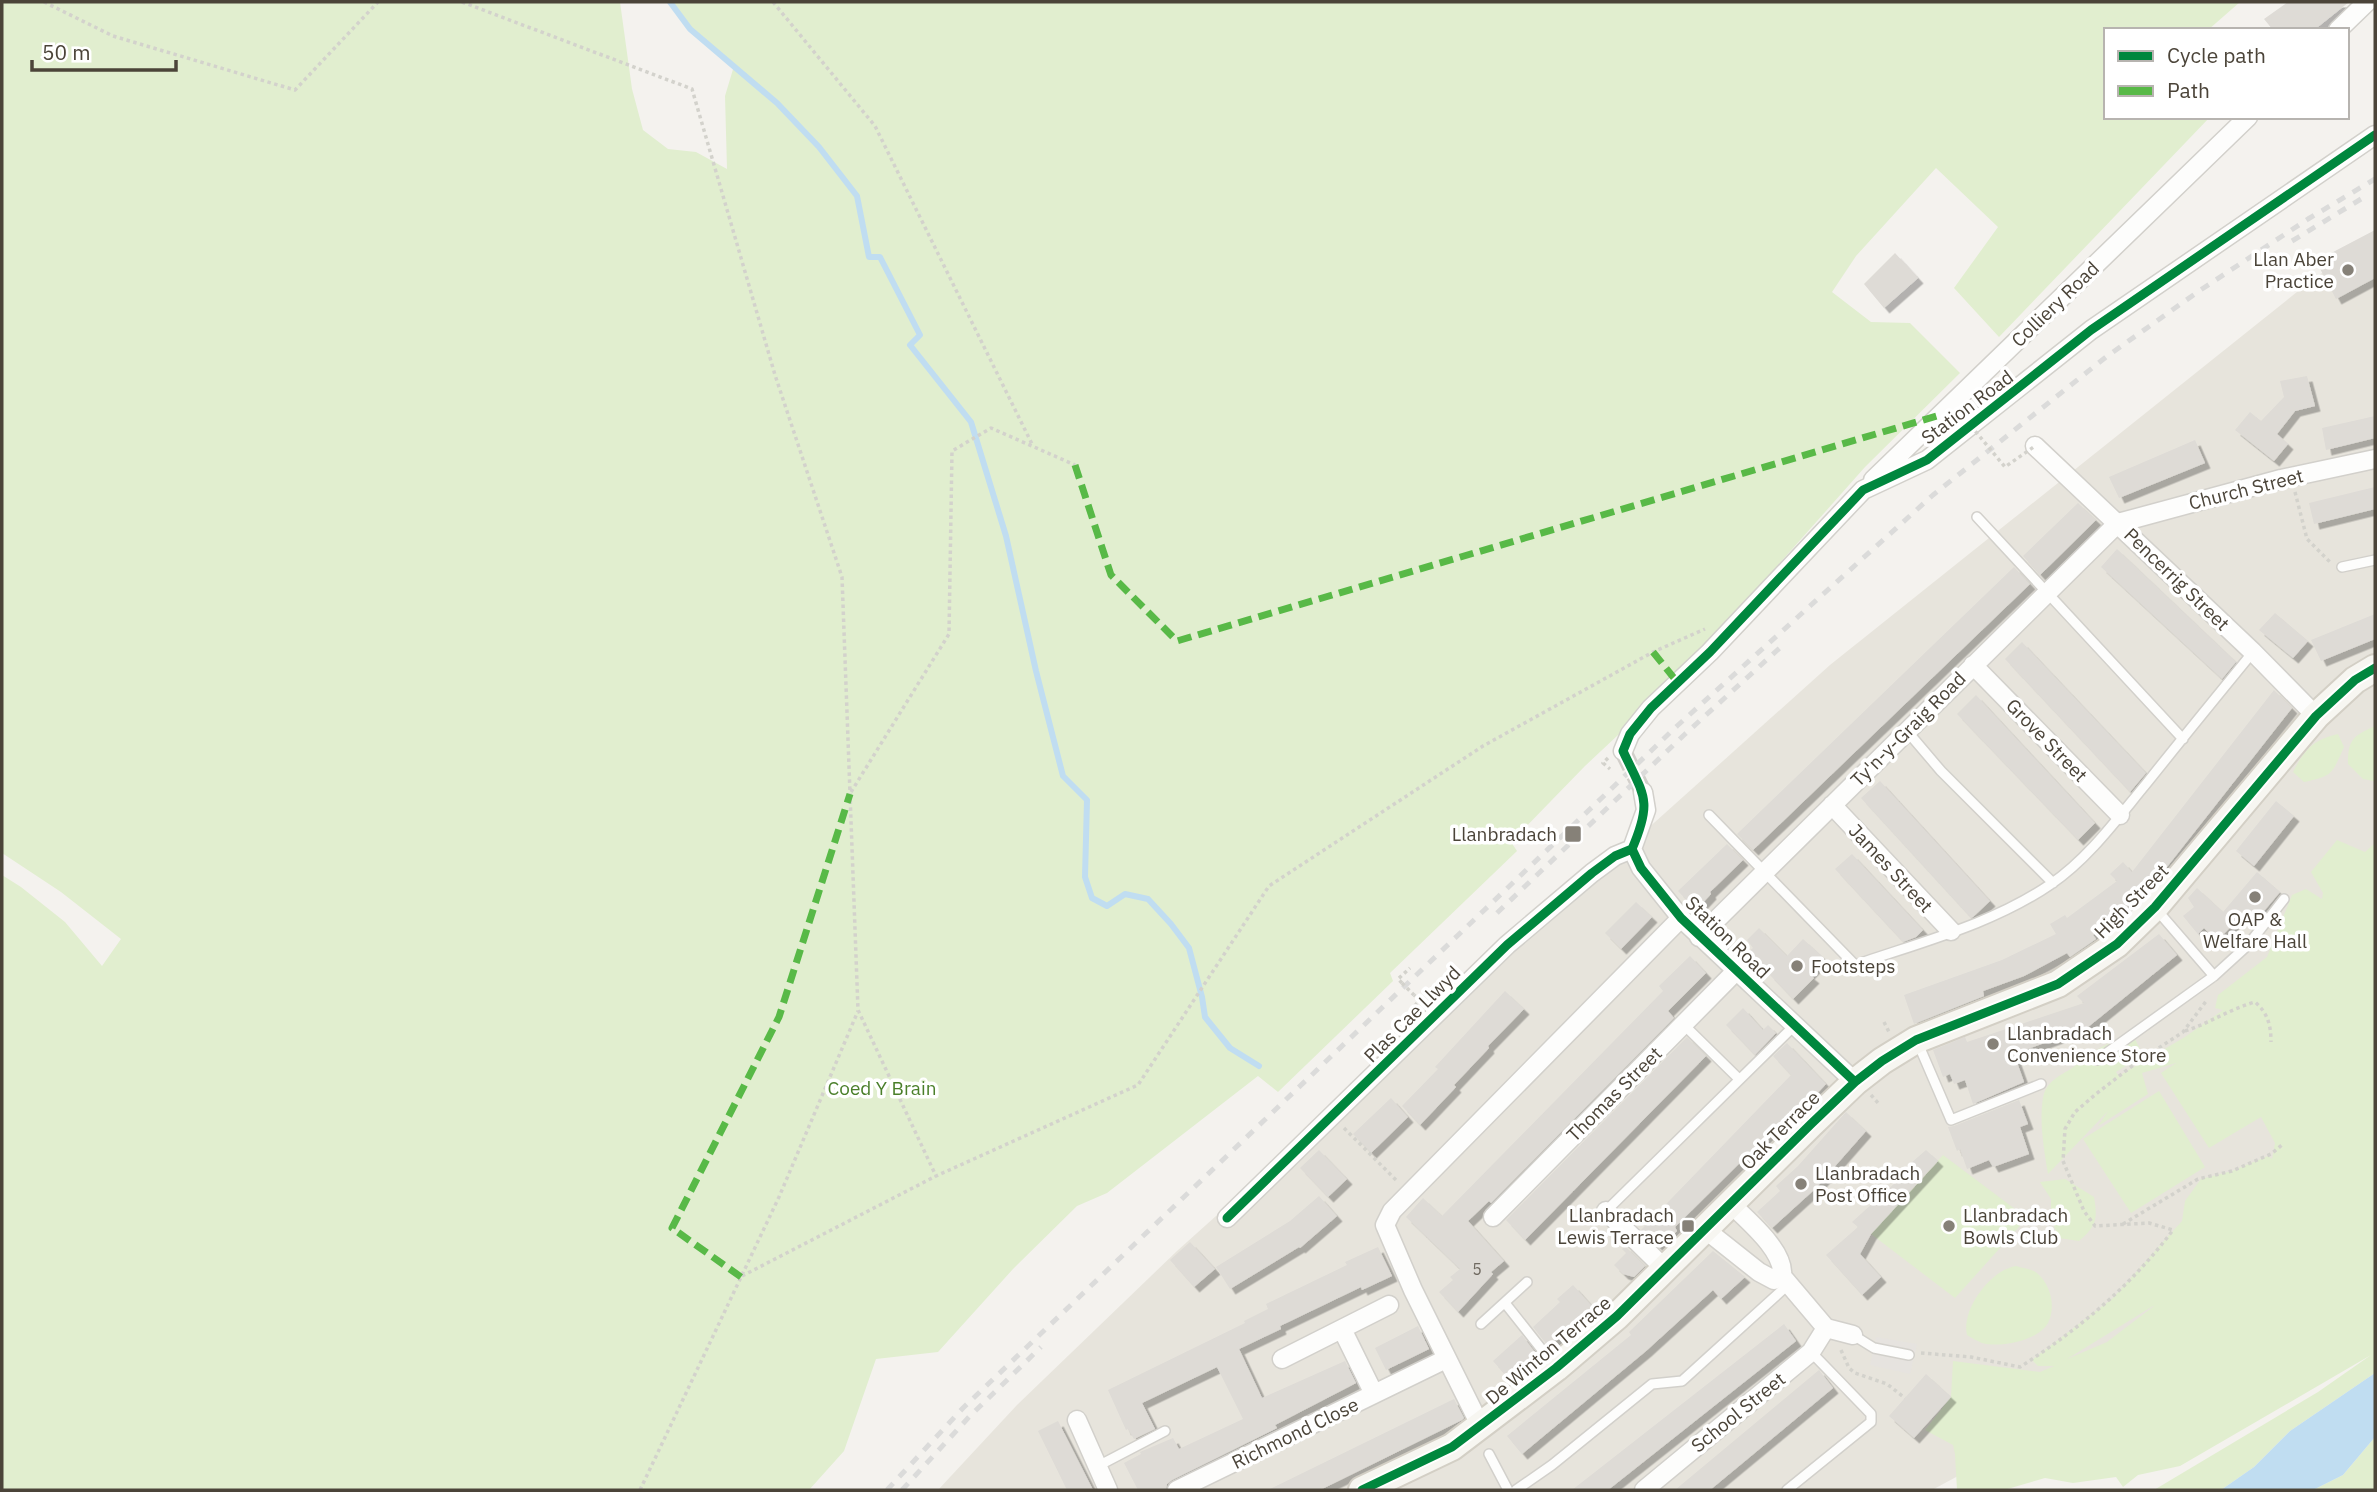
<svg xmlns="http://www.w3.org/2000/svg" width="2377" height="1492" font-family="'IBM Plex Sans',sans-serif">
<style>
.residential{fill:#e7e4dc}
.green{fill:#e1eecf;fill-rule:evenodd}
.parking{fill:#e6e3df}
.water{fill:#c0ddf1}
.lines{fill:none;stroke-linecap:round;stroke-linejoin:round}
.stream{stroke:#c0ddf1;stroke-width:6}
.building{fill:#dedbd6;filter:url(#shadow)}
.street-tunnel{stroke:#d2cfca;stroke-width:18;stroke-dasharray:18 9;stroke-linecap:butt}
.lane-casing{stroke:#d2d0cb;stroke-width:12}
.street-casing{stroke:#d2d0cb;stroke-width:21}
.secondary-casing{stroke:#d3cfc5;stroke-width:30}
.path{stroke:#d3d2cc;stroke-width:3.5;stroke-dasharray:3.5 3.5;stroke-linecap:butt}
.lane{stroke:#fdfdfc;stroke-width:9}
.street{stroke:#fdfdfc;stroke-width:18}
.secondary{stroke:#f7f6f1;stroke-width:26}
.rail{stroke:#dbdbda;stroke-width:5;stroke-dasharray:9 9;stroke-linecap:butt}
.path-bridge{stroke:#d3d2cc;stroke-width:3.5;stroke-dasharray:3.5 3.5;stroke-linecap:butt}
.quiet{stroke:#58b947;stroke-width:7;stroke-dasharray:14 7;stroke-linecap:butt}
.cycleway-casing{stroke:#fff;stroke-width:13}
.cycleway{stroke:#00873e;stroke-width:9}
.poi-dot{fill:#868178;stroke:#fff;stroke-width:2.5}
.labels{text-anchor:middle;dominant-baseline:central;stroke-width:7;stroke-linejoin:round;paint-order:stroke}
.number-label{font-size:16px;fill:#706a61}
.poi-label{font-size:19px;fill:#4b4439;stroke:#fff;text-anchor:start}
.street-label{font-size:19px;fill:#4b4439;stroke:#fff}
.park-label{font-size:19px;fill:#4a7f2a;stroke:#fff}
</style>
<defs>
<filter id="shadow"><feDropShadow dx="5.5" dy="5.5" stdDeviation="0" flood-color="#0004"/></filter>
</defs>
<rect width="100%" height="100%" fill="#f4f2ee"/>
<!-- residential -->
<path class="residential" d="M2375,242v1009l-443,239h-994l79,-85 160,-154 653,-586 487,-389z"/>
<!-- green -->
<path class="green" d="M2,2h618l12,87 11,41 25,19 28,3 31,17 -2,-73 9,-30 -44,-37 -20,-27h1570l-32,28h-102v87h104l-211,220 -45,-49 44,-61 -62,-59 -80,88 -24,36 39,30 39,1 50,50 -95,94 -118,133 -114,121 -48,45 -74,76 6,9 -127,122 3,8 -115,111 -20,-16 -151,117 -30,13 -64,63 -75,83 -62,7 -32,92 -35,39h-807v-615l19,12 44,35 37,44 19,-27 -60,-47 -59,-39z
M2375,726v55h-1l-11,-2 -15,-15c0,-25 5,-28 27,-38z
M2338,734l6,13c-12,26 -10,29 -40,35l-11,-10c12,-23 20,-32 45,-38z
M2337,840l28,12 10,-9v530l-85,58 -36,36 -33,23h-67l164,-98 53,-37 -191,111 -42,9 -15,12 -7,-10 -43,6 -28,-5 -41,12h-47l-2,-36 -2,-9 -28,-15 26,-33 2,-36 87,11 14,-6h-16l-6,-6 81,-62 69,-77 3,-20 16,-22 31,-8 36,-15 4,3 3,-16 -14,-26 -52,31 -48,-75 15,-10 -34,10 6,21 -50,32 10,-15 -60,63c-4,-24 -9,-52 -5,-76 3,-17 17,-22 29,-30 20,-14 37,-31 63,-29l8,16 -27,17 4,6 2,-4 63,-37 38,-27 -8,-2 3,-13 49,-38 25,-62 14,-6 16,10 1,-6 -12,-21zM2154,1306l-47,36 -40,17 86,-53z
M2159,1091l46,76 -74,46 -48,-74z
M1943,1155l84,63 -72,80 -84,-64z
M2065,1179l29,18c4,23 2,29 -15,44l-20,-3 -8,-19v-20l-11,-17z
M2016,1266c6,2 16,3 21,7 14,12 19,34 11,50 -10,18 -48,25 -66,20 -5,-2 -10,-5 -15,-8 -6,-25 23,-65 49,-69z
M2375,1437v53h-62l30,-15z"/>
<!-- parking -->
<path class="parking" d="M1876,1337l41,7 -7,30 -40,-9z"/>
<!-- water -->
<path class="water" d="M2375,1373v64l-32,38 -30,15h-92l33,-23 36,-36z"/>
<g class="lines">
<!-- stream -->
<path class="stream" d="M670,2l20,27 87,74 42,44 38,49 12,61h11l40,78 -10,10 61,77 35,114 30,135 27,105 24,24 -2,77 7,21 15,8 18,-12 23,5 23,25 18,24 13,49 3,20 25,31 29,18"/>
</g>
<!-- building -->
<path class="building" d="M2288,2h61l-35,28h-41l-9,-11z
M2375,230v48l-39,21 -20,-38z
M1895,253l23,25 -34,30 -20,-24z
M2307,376l8,30 -20,5 -18,23 11,10 -14,17 -39,-31 15,-18 11,9 23,-24 -4,-16z
M2375,416v22l-49,12 -4,-22z
M2195,440l10,23 -86,35 -10,-21z
M2375,487v22l-61,15 -5,-21z
M2078,503l18,17 -56,55 -17,-19z
M2117,549l119,113 -14,17 -121,-112z
M2014,567l16,17 -277,266 -16,-16z
M2275,613l33,28 -15,17 -34,-28z
M2375,614v25l-54,22 -10,-21z
M2022,642l124,131 -16,19 -125,-133z
M2274,690l18,18 -140,178 -2,-2 -31,31 -26,20 3,4 -26,18 -3,-4 -43,23 -41,15 1,5 -70,28 -10,-29 98,-35 54,-26 -6,-10 15,-9 2,3 50,-37 -7,-7 13,-12 9,10z
M1976,695l119,128 -17,17 -121,-126z
M1880,781l110,120 -17,16 -2,1 -110,-120z
M2276,801l18,15 -40,50 -18,-15z
M1727,844l16,16 -33,32 1,2 -15,16 -18,-19z
M1852,854l71,76 -7,7 -13,5 -68,-73z
M2257,872l23,20 -26,31 -11,-9 -26,27 -13,-13 -6,6 -15,-18 11,-9 -6,-9 9,-10 26,24z
M1636,902l16,15 -31,32 -16,-16z
M1759,928l28,28 16,-17 21,19 -15,16 5,4 -21,21 -24,-25 2,-2 -22,-21 4,-3 -6,-8z
M2159,934l18,21 -89,72 -74,27 10,28 -51,22 -8,-24 -11,4 -4,-10 -7,3 -10,-27 32,-13 2,5 117,-39 -7,-7z
M1690,956l16,17 -38,38 6,7 -183,185 -2,-2 -21,20 36,40 -13,11 2,2 -35,38 -19,-20 14,-12 -3,-3 10,-8 -54,-52 17,-19 19,18 221,-225 -4,-5z
M1505,991l19,18 -36,37 1,2 -35,37 2,2 -36,38 -18,-19 36,-37 -3,-2z
M1743,1008l20,22 5,-5 8,8 -21,22 -29,-30z
M1687,1037l19,19 -181,184 -19,-20z
M1787,1043l39,41 -35,37 -4,-5 -112,111 2,4 -17,17 -19,-18 150,-155 -18,-19z
M1391,1098l17,19 -37,36 -18,-19z
M2019,1100l9,24 -8,3 9,27 -36,13 -4,-7 -22,9 -7,-20 -3,2 -9,-24 6,-1z
M1846,1112l20,19 -51,58 -43,39 -15,-16 23,-21 -4,-5 22,-20z
M1319,1150l28,29 -19,18 -28,-29z
M1926,1150l12,11 -67,73 -11,20 21,23 -19,18 -36,-40 32,-28 -6,-5 53,-48 -2,-4z
M1319,1196l18,20 -37,32 -1,-1 -69,42 -14,-22 74,-46z
M1190,1242l25,27 -21,18 -24,-27z
M1625,1246l20,20 -11,11 -11,-3 -9,-9 12,-12 -4,-4z
M1378,1247l14,29 -30,14 -1,-3 -81,39 1,3 -42,20 23,49 83,-37 11,22 -81,42 2,3 -105,52 -5,4 -1,6h-28l-14,-27 17,-9 -1,-2 33,-14 6,11 64,-30 -26,-52 -75,36 13,26 -21,10 -6,-10 -2,1 -18,-40 137,-67 -1,-2 24,-12 -2,-5 81,-39 -2,-3z
M1713,1251l32,26 -24,22 -8,-9 -67,61 -124,103 -15,-18 124,-101 -2,-3z
M1573,1285l20,22 -45,39 -15,-19 27,-25 -3,-3z
M1784,1324l12,17 -188,149h-36z
M1418,1326l11,23 -43,21 -11,-22z
M1522,1335l15,20 -28,24 -16,-18z
M1819,1370l14,18 -123,102h-35z
M1926,1374l25,23 -37,41 -25,-22z
M1454,1399l10,19 -2,2 -142,70h-52z
M1058,1421l35,69h-26l-29,-59z"/>
<g class="lines">
<!-- street-tunnel -->
<path class="street-tunnel" d="M1623,751l20,41"/>
<defs>
<path id="lane" d="M1977,517l206,222
M2342,567l33,-7
M1907,731l34,40 112,112
M1709,815l146,150c66,-23 138,-41 196,-81 37,-25 66,-65 95,-100 35,-44 71,-88 107,-132
M2214,976l34,-31 36,-46
M1683,1024l56,55
M1917,1041l34,79 90,-36
M2097,1060l117,-84 -58,-67
M1606,1211l188,-185
M1505,1303l49,62
M1481,1324l46,-42
M1853,1335l21,13 35,7
M1489,1454l19,36
M1098,1466l67,-35
M1516,1490l36,-25 100,-81 30,-3 108,-98
M1787,1490l84,-68v-8l-60,-62"/>
<path id="street" d="M2338,30l29,-28
M2035,446l218,206 63,64
M1873,480l375,-363
M1973,665l147,150
M1623,751l7,-17 21,-26 59,-56 153,-162 64,-30 164,-130 284,-195
M1643,792l3,18 -14,39 9,19 40,50 174,164
M1832,805l119,126
M1699,937l419,-414 163,-44 94,-20
M1606,1211l60,59
M1493,1217l243,-246
M1227,1218l280,-273 85,-72 23,-17 17,-7
M1706,1230l53,42 15,8 8,-4
M1826,1328l27,7
M1342,1329l32,65
M1282,1359l107,-54
M1077,1420l31,70
M1481,1427l-68,-137 -28,-65 7,-14 289,-293
M1177,1490l269,-131
M1644,1490l167,-138 15,-24 -44,-52c3,-25 -34,-55 -51,-72"/>
<path id="secondary" d="M1362,1490l90,-43 104,-79 61,-52 194,-192 44,-42 27,-21 34,-21 142,-56 59,-40 38,-37 161,-191 39,-36 20,-12"/>
</defs>
<!-- lane casing -->
<use href="#lane" class="lane-casing"/>
<!-- street casing -->
<use href="#street" class="street-casing"/>
<!-- secondary casing -->
<use href="#secondary" class="secondary-casing"/>
<!-- path -->
<path class="path" d="M44,2l69,34 182,54 83,-88
M462,2l230,87 83,286 67,202 16,433 78,166 202,-91 131,-199 214,-140 170,-94 52,-23
M773,2l102,124 158,320
M2295,492l12,47 24,24
M1608,758l-5,5 7,6
M851,792l98,-158 3,-183 39,-23 84,37
M1402,983l-4,-4 12,-11
M1410,1011l10,-11 -6,-5
M1884,1022l5,10
M2185,1031c25,-8 45,-22 70,-29 13,11 16,24 16,40
M1871,1095l8,9
M1344,1128l54,54
M2123,1224l75,-45 34,-8 39,-17 12,-10
M742,1276l194,-100
M1841,1350l8,18 6,5 32,11 18,14
M1921,1353l50,4 49,10c59,-38 111,-81 153,-137l-24,-7 -54,3 -11,-15 -21,-50 2,-32 10,-17 21,-18 40,-31 47,-31 24,-32
M640,1490l139,-293 79,-186"/>
<!-- lane -->
<use href="#lane" class="lane"/>
<!-- street -->
<use href="#street" class="street"/>
<!-- secondary -->
<use href="#secondary" class="secondary"/>
<!-- rail -->
<path class="rail" d="M2292,241l69,-42
M1497,913l187,-178 99,-90
M887,1490l76,-82 714,-682 256,-231 173,-138 93,-66 109,-72 67,-40
M902,1490l67,-73 72,-70"/>
<!-- path-bridge -->
<path class="path-bridge" d="M1971,426l34,41 30,-21
M1402,983l12,12"/>
<!-- quiet -->
<path class="quiet" d="M1075,465l36,110 66,66 763,-226
M1653,652l25,31
M741,1277l-69,-49 107,-211 71,-223"/>
<defs>
<path id="cycleway" d="M1855,1082l-174,-164 -40,-50 -9,-19c21,-49 12,-53 -9,-98l7,-17 21,-26 59,-56 153,-162 64,-30 164,-130 284,-195
M1227,1218l280,-273 85,-72 23,-17 17,-7
M1362,1490l90,-43 104,-79 61,-52 194,-192 44,-42 27,-21 34,-21 142,-56 59,-40 38,-37 161,-191 39,-36 20,-12"/>
</defs>
<!-- cycleway casing -->
<use href="#cycleway" class="cycleway-casing"/>
<!-- cycleway -->
<use href="#cycleway" class="cycleway"/>
</g>
<!-- markers -->
<g class="poi-dot">
<circle cx="2348" cy="270" r="7"/>
<rect x="1564" y="825" width="18" height="18" rx="3.5"/>
<circle cx="2255" cy="897" r="7"/>
<circle cx="1797" cy="966" r="7"/>
<circle cx="1993" cy="1044" r="7"/>
<circle cx="1801" cy="1184" r="7"/>
<rect x="1681" y="1219" width="14" height="14" rx="3.5"/>
<circle cx="1949" cy="1226" r="7"/>
</g>
<g class="labels">
<!-- number labels -->
<g class="number-label">
<text x="1477" y="1269">5</text>
</g>
<!-- poi labels -->
<g class="poi-label">
<text x="2334" y="259" text-anchor="end">Llan Aber<tspan x="2334" dy="22">Practice</tspan></text>
<text x="1557" y="834" text-anchor="end">Llanbradach</text>
<text x="2255" y="919" text-anchor="middle">OAP &amp;<tspan x="2255" dy="22">Welfare Hall</tspan></text>
<text x="1811" y="966">Footsteps</text>
<text x="2007" y="1033">Llanbradach<tspan x="2007" dy="22">Convenience Store</tspan></text>
<text x="1815" y="1173">Llanbradach<tspan x="1815" dy="22">Post Office</tspan></text>
<text x="1674" y="1215" text-anchor="end">Llanbradach<tspan x="1674" dy="22">Lewis Terrace</tspan></text>
<text x="1963" y="1215">Llanbradach<tspan x="1963" dy="22">Bowls Club</tspan></text>
</g>
<!-- street labels -->
<g class="street-label">
<text transform="translate(2055 304) rotate(-44)">Colliery Road</text>
<text transform="translate(1967 407) rotate(-37)">Station Road</text>
<text transform="translate(2246 489) rotate(-14)">Church Street</text>
<text transform="translate(2177 579) rotate(44)">Pencerrig Street</text>
<text transform="translate(1908 729) rotate(-45)">Ty'n-y-Graig Road</text>
<text transform="translate(2047 740) rotate(46)">Grove Street</text>
<text transform="translate(1891 868) rotate(47)">James Street</text>
<text transform="translate(2131 901) rotate(-45)">High Street</text>
<text transform="translate(1728 937) rotate(44)">Station Road</text>
<text transform="translate(1412 1014) rotate(-45)">Plas Cae Llwyd</text>
<text transform="translate(1614 1094) rotate(-45)">Thomas Street</text>
<text transform="translate(1780 1130) rotate(-45)">Oak Terrace</text>
<text transform="translate(1548 1350) rotate(-40)">De Winton Terrace</text>
<text transform="translate(1738 1412) rotate(-39)">School Street</text>
<text transform="translate(1295 1433) rotate(-26)">Richmond Close</text>
</g>
<!-- park labels -->
<g class="park-label">
<text x="882" y="1088">Coed Y Brain</text>
</g>
</g>
<!-- border -->
<rect width="2377" height="1492" fill="none" stroke="#4b4439" stroke-width="7"/>
<!-- legend -->
<rect x="2104" y="28" width="245" height="91" fill="#ffffff" stroke="#b7b4b0" stroke-width="2"/>
<rect x="2118" y="51" width="35" height="10" fill="#00873e" stroke="#b7b4b0" stroke-width="2"/>
<text x="2167" y="63" font-size="21" fill="#4b4439">Cycle path</text>
<rect x="2118" y="86" width="35" height="10" fill="#58b947" stroke="#b7b4b0" stroke-width="2"/>
<text x="2167" y="98" font-size="21" fill="#4b4439">Path</text>
<!-- scale -->
<path d="M32 60v10h144v-10" fill="none" stroke="#4b4439" stroke-width="3.5"/>
<text x="42" y="60" font-size="21" fill="#4b4439" stroke="#ffffff" stroke-width="5" paint-order="stroke">50 m</text>
</svg>
